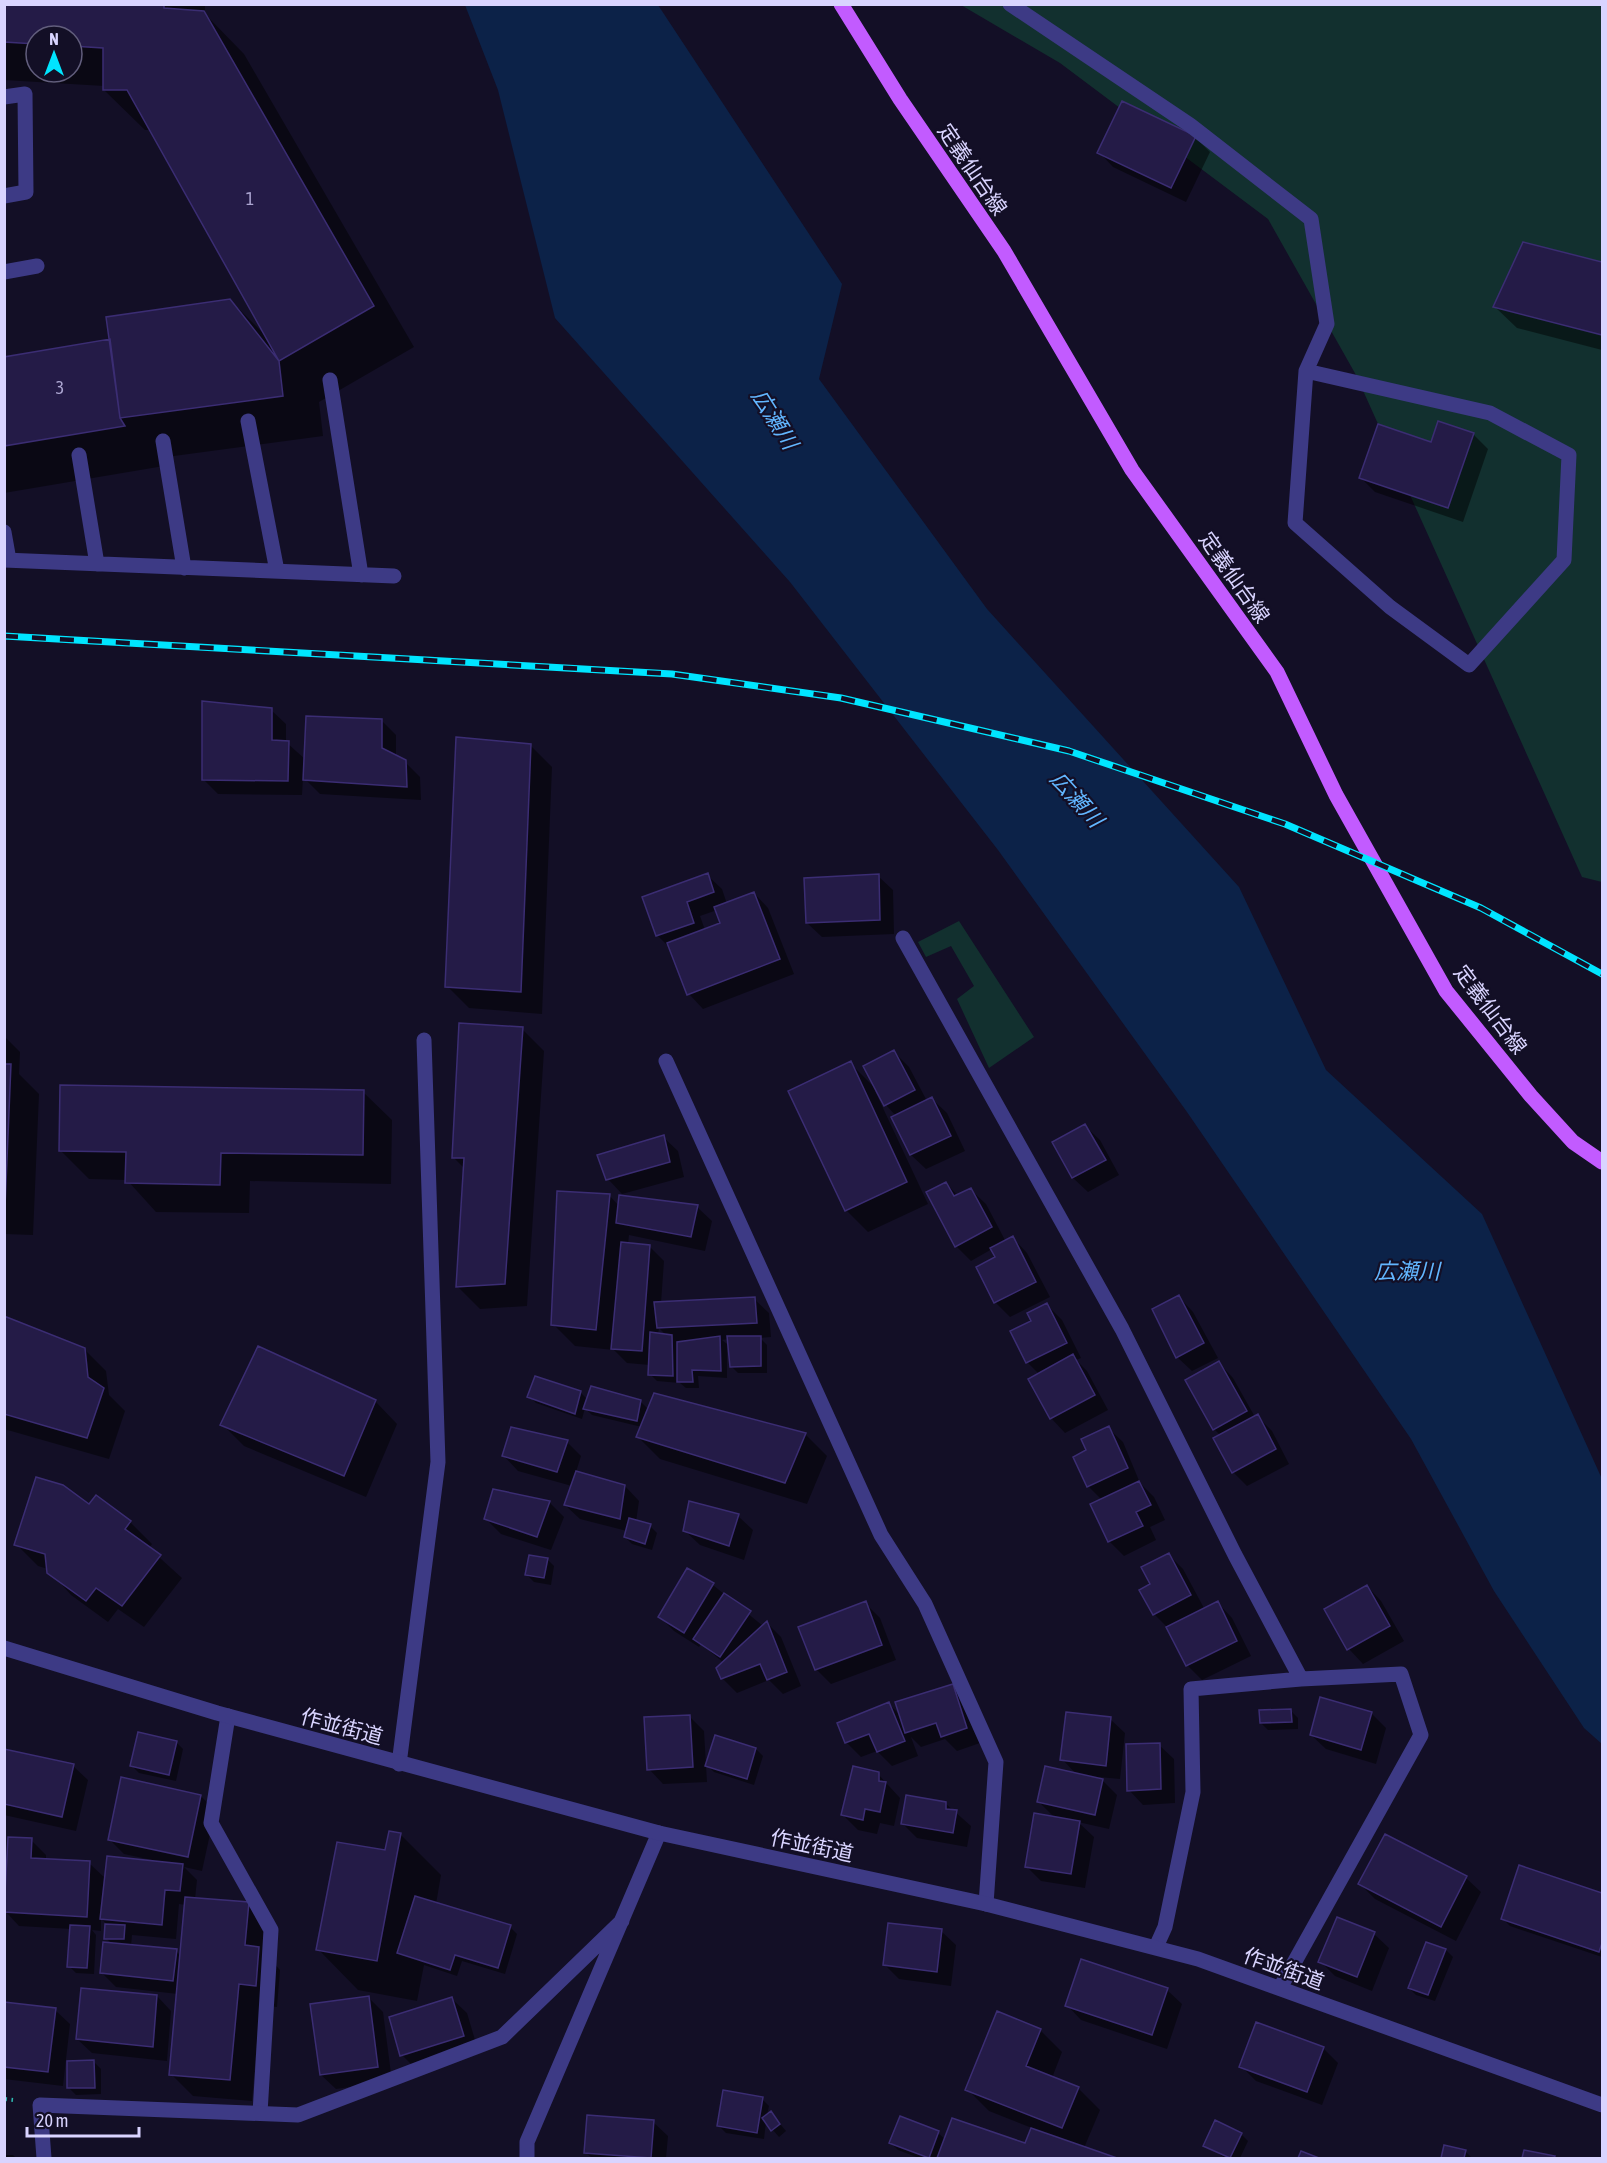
<svg xmlns="http://www.w3.org/2000/svg" width="1607" height="2163" font-family="'Asap Condensed','Noto Sans JP',sans-serif">
<style>
.green{fill:#12302f}
.water{fill:#0c2248}
.shadow{fill:#0007;fill-rule:evenodd}
.building{fill:#241b47;stroke:#3b2d73;stroke-width:1.5}
.lines{fill:none;stroke-linecap:round;stroke-linejoin:round}
.path{stroke:#2fb8b0;stroke-width:4;stroke-dasharray:3 4.5;stroke-linecap:butt}
.service{stroke:#3d3a85;stroke-width:15}
.minor{stroke:#3d3a85;stroke-width:15}
.tertiary{stroke:#3d3a85;stroke-width:15}
.primary{stroke:#c25bff;stroke-width:15}
.rail-casing{stroke:#00e5ff;stroke-width:7}
.rail{stroke:#130f26;stroke-width:4.5;stroke-dasharray:14;stroke-linecap:butt}
.labels{text-anchor:middle;dominant-baseline:central;stroke-width:4.5;stroke-linejoin:round;paint-order:stroke}
.number-label{font-size:18px;fill:#aca6d1}
.street-label{font-size:21px;fill:#d9d4ff;stroke:#130f26}
.water-label{font-size:22px;font-style:italic;fill:#62b6ff;stroke:#130f26}
</style>
<rect width="100%" height="100%" fill="#130f26"/>
<!-- green -->
<path class="green" d="M961,5h641v877l-20,-5 -226,-502 -88,-156 -208,-156z
M959,921l75,116 -45,31 -32,-69 17,-13 -23,-40 -25,11 -8,-15z"/>
<!-- water -->
<path class="water" d="M465,5h193l184,279 -23,95 168,230 252,278 87,183 156,144 120,265v265l-18,-16 -90,-137 -83,-152 -224,-327 -189,-262 -208,-268 -235,-264 -57,-228z"/>
<!-- shadow -->
<path class="shadow" d="M4,4h201v10l39,40 170,293 -95,55 4,34 -164,22 5,8 -160,27v-135l107,-18 119,-40 36,36 -114,-206h-7l-41,-40v-4l-100,-6zM36,36h36v36h-36z
M1195,137l15,15 -24,50 -73,-35 -14,-15z
M1524,244l78,20v86l-85,-22 -22,-21z
M1439,423l35,12 14,14 -25,73 -88,-30 -14,-14 71,-34z
M271,710l15,14v18l20,18 75,-40 15,15v22l9,5 15,15 1,23 -101,-6 -17,-17 -1,18 -84,-1 -14,-14z
M530,745l22,22 -10,247 -73,-6 -22,-22z
M707,875l15,14 5,15 27,-11 14,15 26,66 -91,35 -14,-15 -18,-45 -13,-13 -14,-38zM717,910l5,14 -17,6 -5,-14z
M878,876l15,14 1,44 -72,3 -15,-14z
M522,1029l22,22 -17,255 -47,3 -22,-22 7,-118 -12,-12z
M4,1036l16,16 -1,22 20,20 -6,141 -29,-1z
M894,1052l15,15 18,34 5,-2 15,14 18,38 -39,18 -15,-14 -18,-37 3,-2 -10,-11 -9,-15 -2,1 53,113 -60,28 -22,-22 4,-147 26,26z
M363,1092l29,28 -1,64 -141,-3 -1,32 -93,-1 -29,-32 -38,-1 -29,-29z
M1085,1126l15,14 19,35 -31,17 -15,-14 -19,-36z
M663,1137l15,14 6,26 -62,17 -14,-15z
M946,1183l12,13 13,-6 15,14 20,38 7,-4 14,15 23,44 -40,20 -15,-15 2,-44 -5,-9 -21,12 -15,-15z
M609,1195l10,11 78,1 15,14 -7,30 -76,-16 -1,9 21,2 15,15 -3,42 93,-4 15,14 2,24 -11,1 7,7v28h-29l-7,-7 -2,-27 -7,1 5,4v34l-29,-2 1,12h-13l-6,-5 -23,-2 -7,-7v-9l-23,-2 -13,-13 -39,-4 -22,-22zM659,1328l7,7 -8,-1z
M1179,1297l14,15 25,46 -26,13 -15,-14z
M1047,1305l15,15 19,38 -5,2 11,11 21,39 -43,23 -14,-15 -12,-44 -12,-12 6,-40z
M4,1317l80,32 22,22 3,24 16,16 -16,48 -105,-30z
M259,1348l117,54 21,22 -31,73 -122,-51 -22,-22z
M1219,1363l14,15 22,39 2,-1 15,15 17,33 -42,22 -14,-14 -12,-36 -7,-7 -27,-48z
M580,1392l8,8 52,1 9,9 156,24 22,22 -20,48 -147,-45 -22,-22 4,-10 -50,-12 -7,-7 -3,11 -46,-16 -7,-7z
M1108,1428l15,14 17,41 14,14 11,23 -15,7 6,13 -32,16 -15,-15 -17,-36 10,-5 -14,-14v-35z
M567,1442l14,14 -5,16 49,14 14,15 -3,21 14,4 7,7 -5,17 -20,-6 -7,-7 2,-6 -47,-12 -15,-14 7,-19 -54,-15 -14,-15z
M549,1502l15,15 -13,33 -50,-16 -15,-15z
M89,1506l41,16 22,22 -3,4 33,30 -38,49 -26,-18 -10,13 -37,-27 -23,-26 -10,-3 -22,-22z
M738,1516l15,14 -9,30 -44,-15 -15,-14z
M1169,1555l14,14 22,41 13,-7 14,15 19,38 -49,24 -15,-15 -18,-36 -15,-15 -2,-29z
M547,1559l7,7 -3,19 -17,-3 -7,-7z
M713,1585l50,41 4,-3 14,14 20,49 -18,8 -14,-14 -32,13 -15,-15 2,-15 -23,-19 -2,3 -25,-16 -14,-14z
M1367,1586l14,15 23,40 -41,23 -14,-15z
M865,1603l15,15 16,42 -65,24 -15,-15z
M952,1686l15,14 13,43 -23,8 -12,-12 -24,8 -10,-10 7,19 -26,10 -15,-15 -16,6 -15,-15 43,-38 12,12z
M1291,1711l7,7v11l-30,1 -7,-7z
M1371,1713l15,15 -10,36 -50,-15 -15,-14z
M689,1716l15,15 3,51 -44,2 -14,-15z
M1110,1719l15,14 -5,46 -21,-2 18,18 -8,34 -31,-7 16,15 -9,51 -44,-7 -14,-14 28,-49 -16,-16 38,-27 -15,-16z
M176,1742l7,7 -7,32 -37,-8 -7,-7z
M1159,1745l15,14 1,44 -32,2 -14,-15z
M756,1749l7,7 -9,29 -40,-13 -7,-7z
M4,1750l69,16 15,14 -12,51 -72,-16z
M878,1774l22,24 -6,28 -14,-3 -3,11 -19,-4 -15,-15z
M201,1796l14,15 -13,60 -18,-4 13,13 -2,19 54,5 22,22 -3,31 12,13 -3,37 -17,-2 -8,96 -59,-5 -22,-22 7,-80 -62,-7 -15,-15 11,-28 -6,-6 1,-14 -6,-5v12l-9,-1 4,5 -2,39 -18,-1 -7,-7 3,-37 -53,-3 -14,-15 26,-71 15,15v5l43,3 17,16 46,-19 -28,-6 -15,-15zM179,1904l7,1 -5,51 -5,-5 -45,-5 1,-11 44,4z
M945,1803l26,23 -4,21 -50,-9 -14,-14z
M401,1835l40,40 -5,29 74,23 7,7 -12,40 -43,-13 -5,15 -33,-11 -7,36 -59,-11 -40,-41z
M1520,1867l82,28v62l-92,-31 -7,-7z
M1466,1878l15,14 -25,49 -81,-42 -15,-15z
M941,1931l15,14 -5,41 -52,-7 -14,-14z
M1374,1934l15,14 -17,43 -37,-15 -15,-15z
M1446,1950l7,7 -18,44 -19,-6 -7,-7z
M1167,1990l15,14 -15,45 -86,-29 -14,-15z
M157,1996l14,15 -4,50 -75,-8 -15,-14z
M368,1997l15,15 9,69 -56,8 -15,-14z
M452,1999l15,14 11,37 -62,19 -14,-14z
M4,2003l51,7 15,14 -7,62 -59,-7z
M1040,2030l22,22 -10,26 26,10 22,22 -16,38 30,10h-195l-21,-8 -7,-7 9,-25 38,15 8,7 80,5 6,-17 -43,-17 -22,-22z
M1323,2048l15,15 -16,42 -66,-24 -15,-15z
M94,2062l7,7v25l-25,1 -7,-7z
M762,2099l7,7 -2,9 4,-2 15,18 -7,6 -13,-15 -2,17 -38,-6 -7,-7z
M653,2122l15,14 -2,22h-74l-7,-6z
M1241,2134l7,7 -8,17h-15l-20,-13z
M1446,2147l19,4 7,7h-30z
M4,2155h9l3,3h-12z"/>
<!-- building -->
<path class="building" d="M4,4h160v4l40,3 170,295 -95,55 -152,-271h-24v-42l-31,-2v-10h-36v8l-32,-2z
M1122,101l74,35 -25,52 -74,-35z
M1523,242l79,20v73l-109,-28z
M230,299l49,62 4,35 -163,22 -14,-101z
M110,339l10,79 5,8 -121,20v-89z
M1438,421l36,12 -26,75 -89,-30 19,-54 53,18z
M202,701l70,7v32l17,1 -1,40 -86,-1z
M306,716l76,3v29l24,12 1,27 -104,-7z
M456,737l75,7 -10,248 -76,-5z
M708,873l6,19 -27,10 7,21 -38,13 -14,-39z
M879,874l1,46 -74,3 -2,-45z
M754,892l26,67 -93,36 -20,-52 53,-20 -6,-16z
M459,1023l64,4 -18,257 -49,3 8,-129h-12z
M894,1050l21,40 -31,16 -21,-40z
M851,1061l56,121 -62,29 -57,-120z
M4,1064h7l-6,143h-1z
M60,1085l304,5 -1,65 -142,-2 -1,32 -95,-2 1,-31 -67,-1z
M932,1097l19,39 -41,19 -19,-38z
M1085,1124l21,36 -34,18 -20,-36z
M664,1135l6,27 -64,18 -9,-25z
M946,1182l8,14 17,-8 21,39 -37,20 -29,-55z
M557,1191l53,3 -14,136 -45,-5z
M619,1195l79,10 -7,32 -75,-14z
M1013,1236l23,46 -42,21 -18,-36 19,-10 -5,-9z
M621,1242l29,3 -8,106 -31,-2z
M1179,1295l25,48 -28,15 -24,-49z
M755,1297l2,26 -100,5 -3,-26z
M1047,1303l20,40 -41,20 -16,-32 21,-10 -4,-8z
M4,1316l81,32 3,29 16,11 -17,50 -83,-24z
M650,1332l22,3 1,41 -25,-1z
M720,1336l1,35 -29,-1 1,12h-16v-40z
M727,1336h34v30l-31,1z
M258,1346l118,54 -32,76 -124,-51z
M1073,1354l22,41 -45,24 -22,-40z
M1219,1361l28,50 -34,19 -28,-50z
M535,1376l46,15 -6,23 -48,-17z
M591,1386l50,14 -4,21 -54,-12z
M654,1393l152,40 -21,50 -149,-46z
M1258,1414l18,35 -44,24 -19,-35z
M1109,1426l19,42 -41,19 -14,-30 13,-7 -5,-11z
M511,1427l57,13 -11,32 -55,-16z
M576,1471l49,14 -5,34 -56,-14z
M36,1477l27,8 26,19 7,-9 35,26 -6,8 36,26 -39,51 -26,-18 -10,13 -39,-28 -2,-19 -31,-9z
M1139,1481l12,24 -15,7 7,14 -35,16 -18,-38z
M493,1489l57,12 -13,36 -53,-18z
M689,1501l50,13 -10,32 -46,-15z
M629,1518l22,6 -6,20 -21,-7z
M1169,1553l22,42 -38,20 -14,-25 11,-6 -9,-17z
M529,1555l19,3 -4,20 -19,-3z
M687,1568l27,15 -30,50 -26,-16z
M1367,1585l23,41 -43,24 -23,-41z
M724,1593l27,18 -31,46 -27,-18z
M866,1601l16,44 -67,25 -17,-43z
M1218,1601l19,40 -51,25 -20,-39z
M767,1621l20,51 -20,8 -7,-16 -39,15 -5,-11z
M953,1684l14,44 -26,9 -5,-14 -31,10 -10,-31z
M1320,1697l52,15 -11,38 -51,-15z
M889,1702l16,39 -28,11 -8,-18 -24,9 -8,-20z
M1291,1709l1,13 -32,1 -1,-13z
M1066,1712l45,5 -5,49 -46,-6z
M690,1715l3,52 -46,3 -3,-53z
M138,1732l39,9 -8,34 -39,-9z
M715,1735l41,13 -9,31 -42,-13z
M1160,1743l1,46 -34,2 -1,-47z
M4,1749l70,15 -12,53 -58,-13z
M853,1766l26,6v9l7,1 -6,30 -15,-3 -2,11 -22,-5z
M1045,1766l58,13 -8,36 -58,-13z
M121,1777l80,18 -13,62 -80,-17z
M906,1795l40,7v7l11,1 -4,23 -52,-9z
M1034,1813l46,8 -9,53 -46,-7z
M389,1831l12,2 -24,128 -61,-11 21,-108 48,8z
M1385,1834l82,42 -26,51 -83,-43z
M8,1837l24,1 -1,20 59,3 -3,56 -83,-5z
M107,1856l76,8 -3,27 -15,-1 -3,35 -62,-6z
M1519,1865l83,28v50l-3,9 -98,-33z
M415,1896l96,29 -13,43 -43,-13 -5,15 -53,-17z
M185,1897l64,5 -4,43 14,2 -3,39 -17,-2 -9,96 -61,-5z
M1337,1917l38,15 -18,45 -39,-15z
M888,1923l54,6 -5,43 -54,-7z
M105,1924l20,1 -1,14h-20z
M70,1925l20,1 -3,42 -20,-1z
M103,1942l74,7 -4,32 -73,-8z
M1426,1942l20,7 -18,46 -20,-7z
M1081,1959l87,29 -16,47 -87,-29z
M81,1988l76,7 -4,52 -77,-8z
M369,1996l9,71 -58,8 -10,-71z
M452,1997l12,39 -64,20 -11,-39z
M4,2002l52,6 -8,64 -44,-5z
M997,2011l44,18 -15,37 53,21 -17,41 -97,-38z
M1256,2022l68,25 -17,45 -68,-25z
M94,2060l1,28h-28v-27z
M723,2090l40,7 -6,36 -40,-7z
M771,2111l9,13 -9,7 -9,-13z
M587,2115l67,5 -3,38 -67,-5z
M900,2116l39,15 -10,27 -40,-15z
M952,2118l73,25 6,-15 86,30h-180z
M1215,2120l27,13 -12,25 -27,-12z
M1444,2145l22,5 -2,8h-23z
M1524,2150l31,6 -1,2h-32z
M1301,2151l18,7h-21z"/>
<g class="lines">
<!-- path -->
<path class="path" d="M4,2099l9,1"/>
<!-- service -->
<path class="service" d="M4,97l21,-3 1,98 -22,4
M4,272l33,-6
M330,380l31,195
M248,421l29,150
M163,441l21,127
M79,455l18,109
M4,532l5,28
M4,560l390,16
M228,1716l-17,107 60,107 -11,183
M399,1764l39,-302 -14,-422"/>
<!-- minor -->
<path class="minor" d="M1010,4l180,121 121,94 16,105 -21,47 -11,152 95,84 79,58 95,-105 5,-105 -79,-42 -184,-42
M903,938l219,391 113,226 66,124
M666,1061l215,474 44,69 71,158 -10,142
M1156,1947l9,-20 28,-135 -2,-103 110,-10 100,-5 20,61 -141,253
M44,2158l-4,-53 258,10 204,-78 120,-116
M527,2158v-16l132,-309"/>
<!-- tertiary -->
<path class="tertiary" d="M4,1648l213,65 442,120 327,71 212,55 404,146"/>
<!-- primary -->
<path class="primary" d="M841,4l59,95 104,152 128,219 145,202 59,123 110,196 85,105 42,46 29,20"/>
<defs>
<path id="rail" d="M4,636l668,38 169,24 228,53 216,73 196,84 121,66"/>
</defs>
<!-- rail casing -->
<use href="#rail" class="rail-casing"/>
<!-- rail -->
<use href="#rail" class="rail"/>
</g>
<g class="labels">
<!-- number labels -->
<g class="number-label">
<text x="250" y="198">1</text>
<text x="60" y="387">3</text>
</g>
<!-- street labels -->
<g class="street-label">
<text transform="translate(973 169) rotate(56)">定義仙台線</text>
<text transform="translate(1235 577) rotate(55)">定義仙台線</text>
<text transform="translate(1491 1009) rotate(53)">定義仙台線</text>
<text transform="translate(342 1726) rotate(15)">作並街道</text>
<text transform="translate(812 1845) rotate(12)">作並街道</text>
<text transform="translate(1284 1968) rotate(20)">作並街道</text>
</g>
<!-- water labels -->
<g class="water-label">
<text transform="translate(775 419) rotate(58)">広瀬川</text>
<text transform="translate(1077 799) rotate(48)">広瀬川</text>
<text x="1407" y="1271">広瀬川</text>
</g>
</g>
<!-- border -->
<rect width="1607" height="2163" fill="none" stroke="#d9d4ff" stroke-width="12"/>
<!-- north arrow -->
<g transform="translate(54 54)"><circle r="28" fill="#130f26" stroke="#625e7d" stroke-width="1.5"/>
<path d="M0-4.5L10 22L0 15L-10 22Z" fill="#00e5ff"/>
<text y="-9" font-size="16" font-weight="bold" text-anchor="middle" fill="#d9d4ff">N</text>
</g>
<!-- scale -->
<path d="M27 2127v9h112v-9" fill="none" stroke="#d9d4ff" stroke-width="3"/>
<text x="36" y="2127" font-size="18" fill="#d9d4ff" stroke="#130f26" stroke-width="4.5" paint-order="stroke">20 m</text>
</svg>
